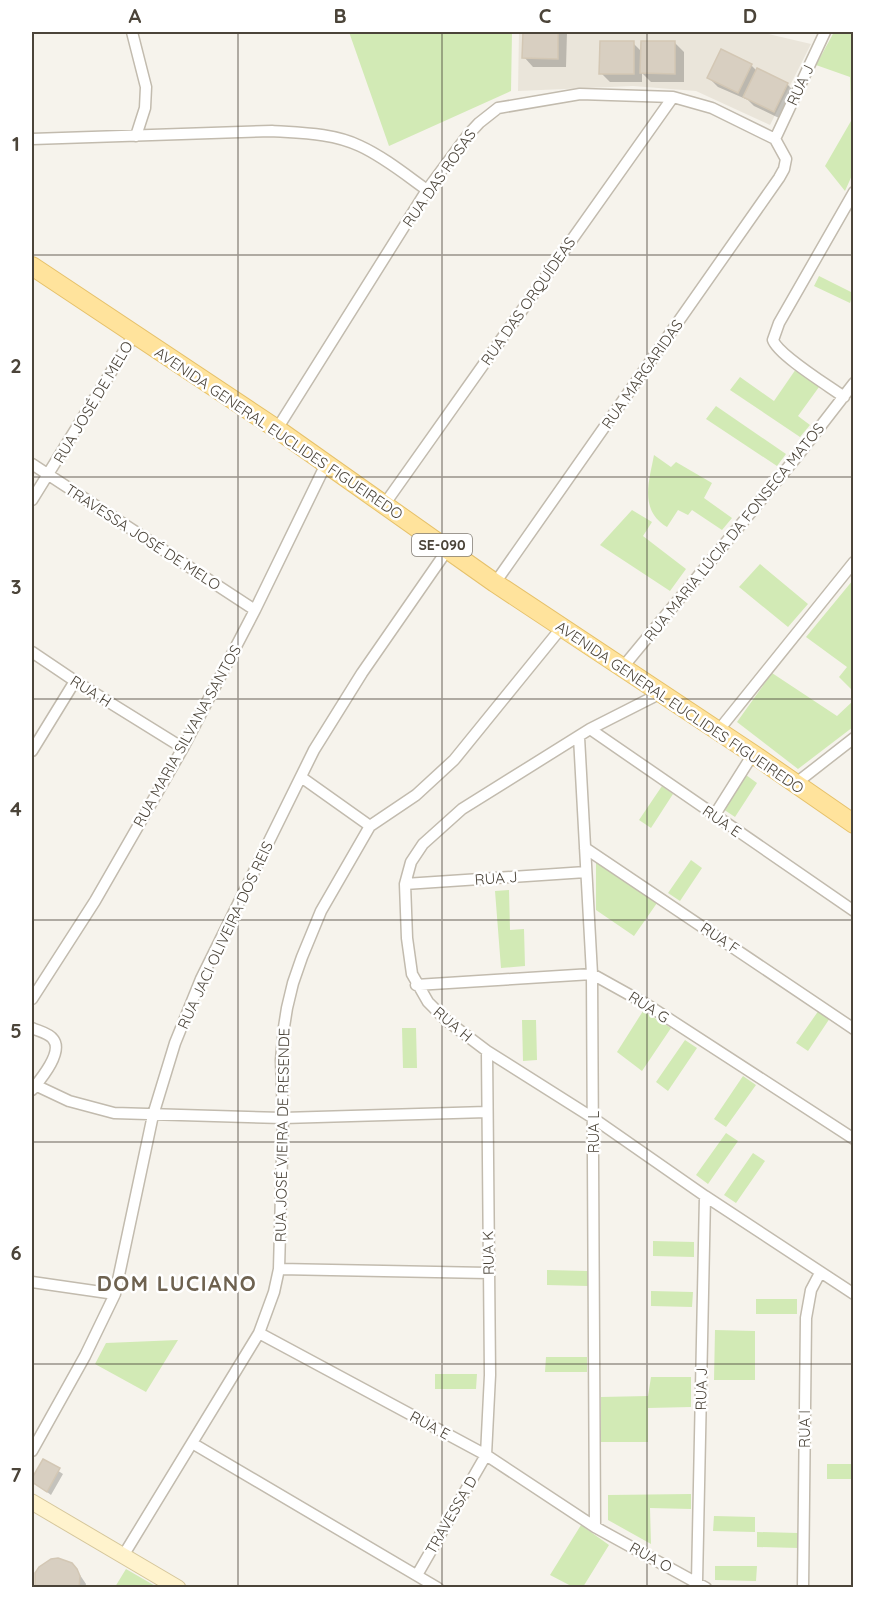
<svg xmlns="http://www.w3.org/2000/svg" width="885" height="1619" font-family="Quicksand,sans-serif">
<style>
.residential{fill:#eae5da}
.green{fill:#d2eab5}
.shadow{fill:#0003}
.building{fill:#d8cfc1;stroke:#d3c7b4;stroke-width:1.5}
.lines{fill:none;stroke-linecap:round;stroke-linejoin:round}
.street-casing{stroke:#c2bbae;stroke-width:13}
.secondary-casing{stroke:#d6c79b;stroke-width:17}
.primary-casing{stroke:#e6c16a;stroke-width:20}
.street{stroke:#fff;stroke-width:10}
.secondary{stroke:#fff3cd;stroke-width:15}
.primary{stroke:#ffe39c;stroke-width:18}
.grid{fill:none;stroke:#4b4439;stroke-width:1.5;stroke-opacity:0.55}
.labels{text-anchor:middle;dominant-baseline:central;stroke-width:5;stroke-linejoin:round;paint-order:stroke}
.shield{fill:#fff;stroke:#817c74;stroke-width:1.5}
.shield-label{font-size:14px;font-weight:bold;fill:#4b4439}
.street-label{font-size:15px;fill:#4b4439;stroke:#fff}
.district-label{font-size:21px;font-weight:bold;letter-spacing:1.5px;fill:#6e6250;stroke:#fff}
.neatline{fill:none;stroke:#4b4439;stroke-width:2}
.grid-label{font-size:20px;text-anchor:middle;font-weight:bold;fill:#4b4439}
</style>
<rect width="100%" height="100%" fill="#f6f3ec"/>
<!-- residential -->
<path class="residential" d="M519,32h241l51,12 -41,81 -74,-34 -63,-5 -115,5z"/>
<!-- green -->
<path class="green" d="M349,32h163l-1,59 -122,55z
M834,32h19v141l-8,18 -20,-25 26,-45 -1,-44 -34,-12z
M819,276l34,17 -3,10 -36,-17z
M796,369l23,18 -21,29 12,9 -10,12 -70,-47 10,-13 34,24z
M716,406l70,48 -9,12 -71,-47z
M654,455l17,12 5,-5 36,21 -8,15 28,20 -10,12 -30,-20 -4,5 -10,-5 -11,17c-28,-17 -18,-45 -13,-72z
M632,510l20,12 -9,14 43,33 -16,22 -70,-46z
M760,564l48,40 -20,23 -49,-40z
M853,580v111l-14,-14 8,-10 -41,-30z
M772,673l65,43 16,-15v26l-55,42 -61,-47z
M746,775l11,8 -22,34 -12,-8z
M662,786l11,8 -22,34 -12,-8z
M596,860l61,43 -23,33 -38,-26z
M691,860l11,8 -22,33 -12,-8z
M509,890l1,40 14,-1 1,37 -24,2 -6,-77z
M819,1010l11,8 -22,33 -12,-8z
M643,1011l28,17 -29,43 -25,-19z
M522,1020h14l1,40 -14,1z
M402,1028h14l1,40h-14z
M685,1040l12,8 -29,43 -12,-9z
M743,1076l13,9 -30,42 -12,-8z
M726,1133l12,8 -30,43 -12,-9z
M753,1153l12,8 -29,42 -12,-8z
M653,1241l41,1v15l-41,-1z
M547,1270l41,1v15l-41,-1z
M651,1291l42,1 -1,15 -41,-1z
M756,1299h41v15h-41z
M715,1330l40,1v49h-41z
M178,1340l-32,52 -51,-28 11,-21z
M546,1357h41v15h-42z
M435,1374h42l-1,15h-41z
M651,1377h40v30l-43,1v34h-47v-45l47,-1z
M827,1464h26v15h-26z
M691,1494v15l-41,-1 1,36 -43,-24v-25z
M714,1516l41,1v15l-42,-1z
M581,1525l28,20 -26,42h-10l-23,-12z
M757,1532l41,1v15l-41,-1z
M715,1566h42l-1,15 -41,-1z
M126,1569l31,18h-42z"/>
<!-- shadow -->
<path class="shadow" d="M524,32h43l-1,35h-33l-9,-10z
M633,43l9,9 33,-9 9,9v30h-33l-9,-9v9h-32l-9,-9z
M751,65l6,6 30,13 9,9 -13,27 -29,-14 -6,-6 -30,-13 -9,-9z
M43,1461l20,13 -12,21 -19,-14z
M71,1564l7,8 8,12 -1,4h-48z"/>
<!-- building -->
<path class="building" d="M523,32h35v27l-36,-1z
M600,41h34v33h-35z
M641,41h34v33l-35,-1z
M721,49l31,15 -14,29 -31,-15z
M757,68l31,15 -14,29 -31,-15z
M43,1459l17,9 -13,24 -15,-10v-4z
M58,1558l14,5 5,6 3,7 -1,12h-44v-15l4,-6 12,-8z"/>
<g class="lines">
<defs>
<path id="street" d="M132,32l14,55 -1,21 -9,28
M32,139l240,-8c29,2 61,2 88,15 24,11 46,29 67,44
M775,139l50,-107
M844,397c-15,-11 -66,-42 -71,-57l6,-17 75,-131
M277,429l150,-239 40,-54 12,-13 19,-15 82,-14 93,3 39,11 63,31 11,20 -2,10 -5,9 -284,405
M32,464l223,146
M32,500l102,-165
M384,505l289,-408
M32,652l43,29 108,67
M623,667l176,-213 55,-71
M661,693l-71,36 -128,80 -39,35 -12,18 -6,22 2,54 5,36 16,28 18,18 41,31 106,67 112,78 149,98
M590,729l264,182
M718,731l136,-169
M579,737l13,237 3,553
M32,751l43,-70
M301,777l69,49
M795,784l59,-46
M714,816l39,-62
M585,848l269,181
M405,884l181,-12
M416,985l176,-11 54,30 208,135
M32,999l63,-98 88,-153 72,-138 71,-146
M32,1028c6,3 17,5 21,11 11,13 -13,41 -21,51
M35,1085l34,16 45,12 169,5 204,-6
M279,1269l209,4
M32,1282l83,12
M259,1333l227,122 109,72 111,61
M192,1443l246,145
M32,1451l53,-95 30,-62 38,-179 22,-72 26,-64 113,-229 48,-77 86,-124
M123,1556l136,-223 15,-41 5,-23 4,-151 -2,-58 3,-33 3,-19 6,-25 9,-26 19,-46 49,-85 46,-31 38,-35 108,-133
M417,1575l69,-120 4,-80 -3,-324
M697,1582l8,-386
M803,1588l3,-270 5,-28 9,-17"/>
<path id="secondary" d="M32,1502l146,86"/>
<path id="primary" d="M32,266l245,163 218,154 258,171 101,70"/>
</defs>
<!-- street casing -->
<use href="#street" class="street-casing"/>
<!-- secondary casing -->
<use href="#secondary" class="secondary-casing"/>
<!-- primary casing -->
<use href="#primary" class="primary-casing"/>
<!-- street -->
<use href="#street" class="street"/>
<!-- secondary -->
<use href="#secondary" class="secondary"/>
<!-- primary -->
<use href="#primary" class="primary"/>
</g>
<!-- grid -->
<path class="grid" d="M238,32v1556M442,32v1556M647,32v1556M32,255h822M32,477h822M32,699h822M32,920h822M32,1142h822M32,1364h822"/>
<g class="labels">
<!-- shield labels -->
<rect class="shield" x="412" y="534" width="60" height="22" rx="4.5"/>
<g class="shield-label">
<text x="442" y="545">SE-090</text>
</g>
<!-- street labels -->
<g class="street-label">
<text transform="translate(800 85) rotate(-65)">RUA J</text>
<text transform="translate(439 178) rotate(-55)">RUA DAS ROSAS</text>
<text transform="translate(528 301) rotate(-55)">RUA DAS ORQUÍDEAS</text>
<text transform="translate(642 374) rotate(-55)">RUA MARGARIDAS</text>
<text transform="translate(93 402) rotate(-59)">RUA JOSÉ DE MELO</text>
<text transform="translate(279 433) rotate(34)">AVENIDA GENERAL EUCLIDES FIGUEIREDO</text>
<text transform="translate(734 532) rotate(-51)">RUA MARIA LÚCIA DA FONSECA MATOS</text>
<text transform="translate(143 537) rotate(33)">TRAVESSA JOSÉ DE MELO</text>
<text transform="translate(91 691) rotate(32)">RUA H</text>
<text transform="translate(680 707) rotate(34)">AVENIDA GENERAL EUCLIDES FIGUEIREDO</text>
<text transform="translate(187 736) rotate(-61)">RUA MARIA SILVANA SANTOS</text>
<text transform="translate(722 821) rotate(35)">RUA E</text>
<text transform="translate(496 878) rotate(-4)">RUA J</text>
<text transform="translate(225 935) rotate(-65)">RUA JACI OLIVEIRA DOS REIS</text>
<text transform="translate(720 938) rotate(34)">RUA F</text>
<text transform="translate(649 1007) rotate(33)">RUA G</text>
<text transform="translate(453 1024) rotate(40)">RUA H</text>
<text transform="translate(593 1132) rotate(-90)">RUA L</text>
<text transform="translate(282 1135) rotate(-89)">RUA JOSÉ VIEIRA DE RESENDE</text>
<text transform="translate(488 1253) rotate(-91)">RUA K</text>
<text transform="translate(701 1389) rotate(-89)">RUA J</text>
<text transform="translate(430 1425) rotate(28)">RUA E</text>
<text transform="translate(804 1429) rotate(-90)">RUA I</text>
<text transform="translate(451 1515) rotate(-60)">TRAVESSA D</text>
<text transform="translate(651 1557) rotate(29)">RUA O</text>
</g>
<!-- district labels -->
<g class="district-label">
<text x="177" y="1283">DOM LUCIANO</text>
</g>
</g>
<!-- border -->
<rect width="885" height="1619" fill="none" stroke="#ffffff" stroke-width="66"/>
<rect x="33" y="33" width="819" height="1553" class="neatline"/>
<g class="grid-label">
<text x="135" y="23">A</text>
<text x="340" y="23">B</text>
<text x="545" y="23">C</text>
<text x="750" y="23">D</text>
<text x="16" y="151">1</text>
<text x="16" y="373">2</text>
<text x="16" y="594">3</text>
<text x="16" y="816">4</text>
<text x="16" y="1038">5</text>
<text x="16" y="1260">6</text>
<text x="16" y="1482">7</text>
</g>
</svg>
